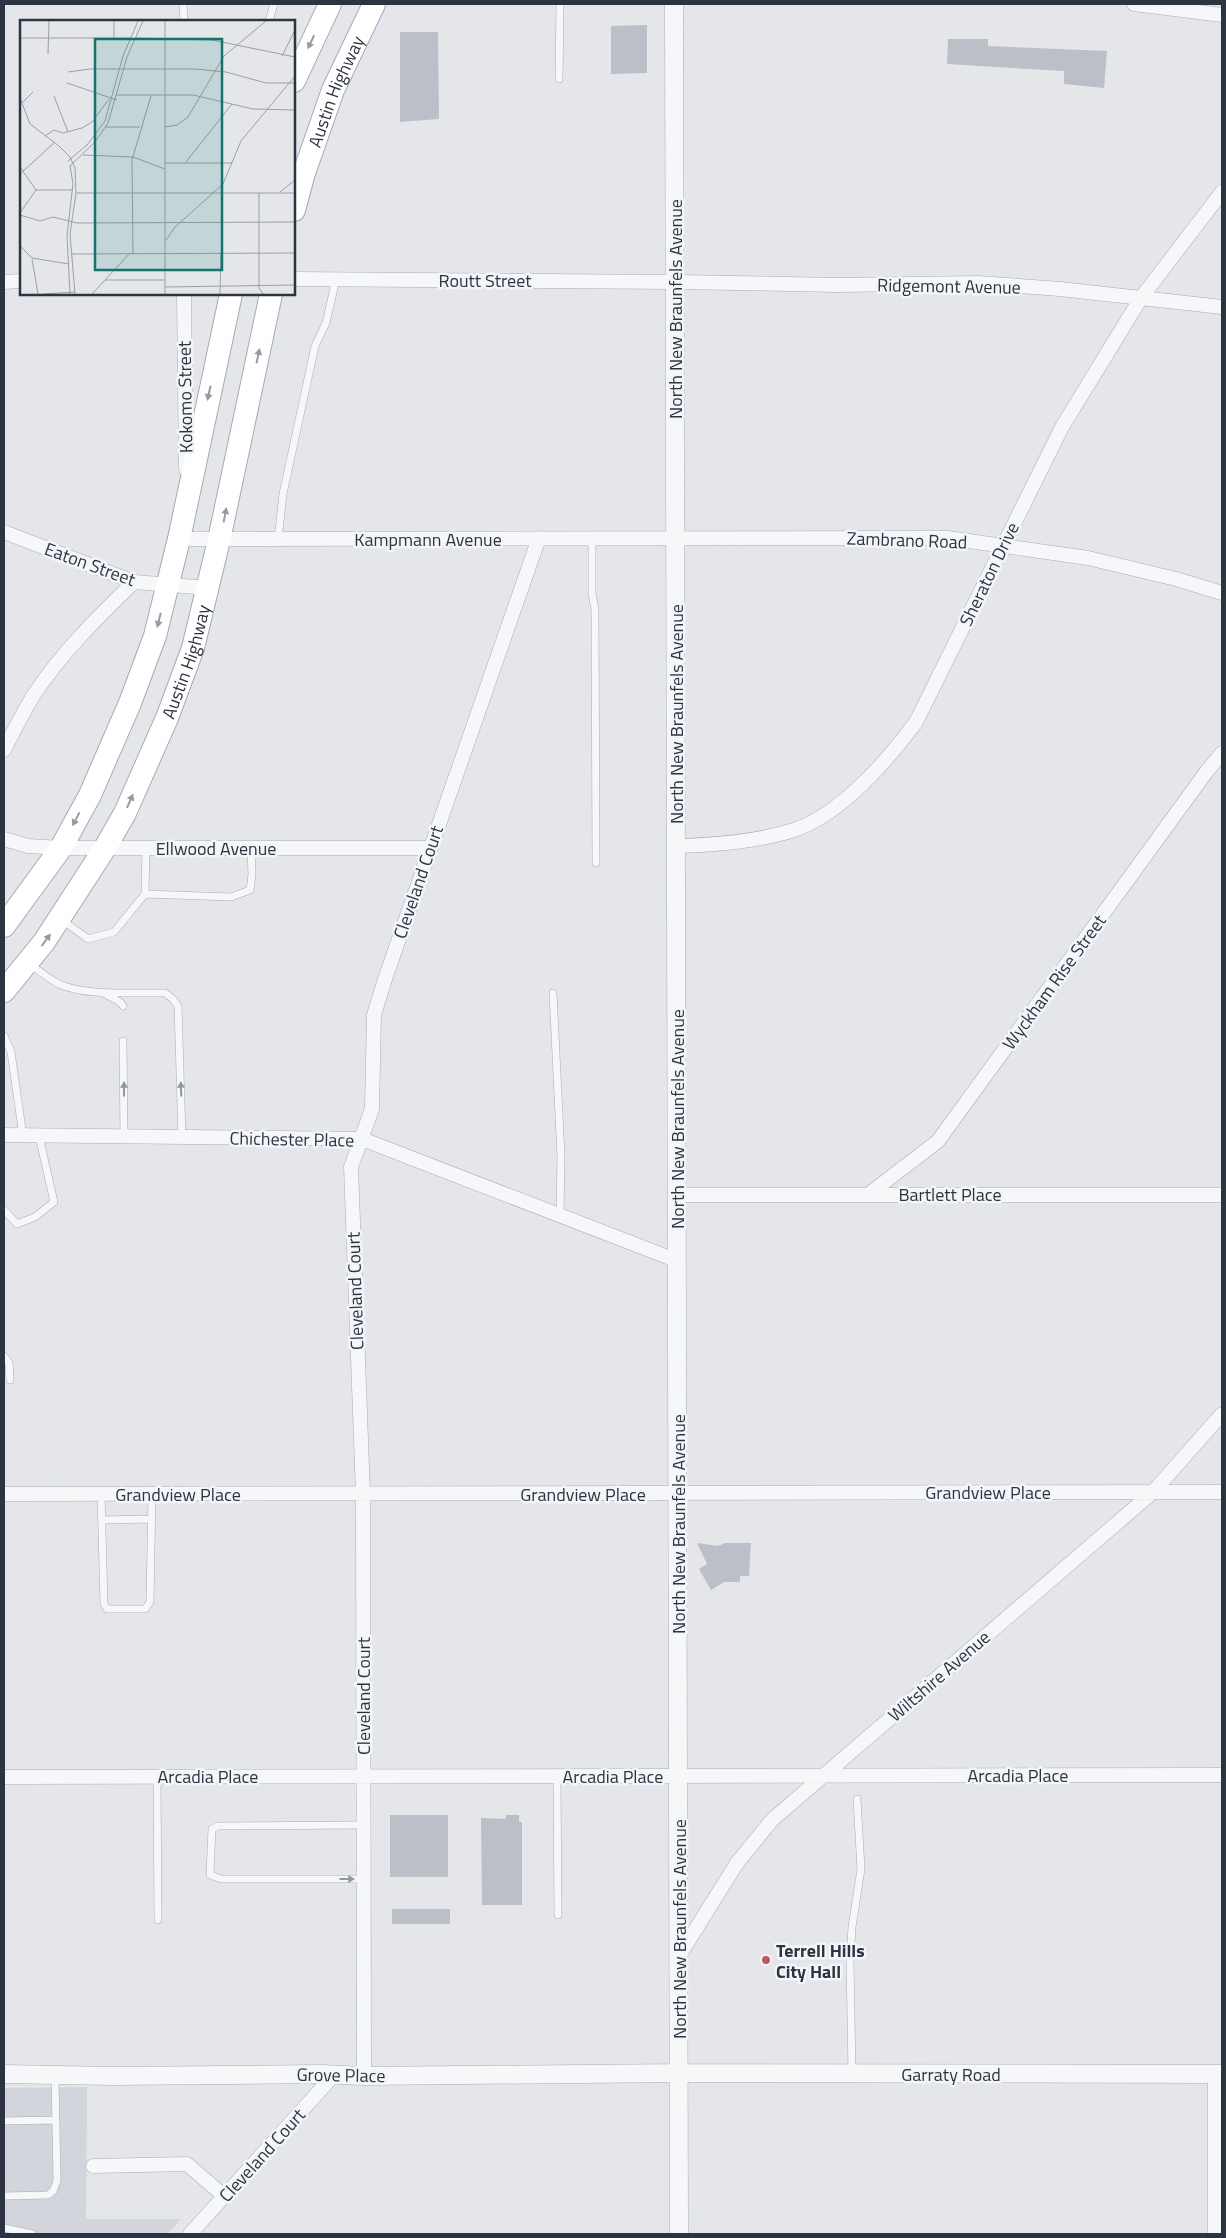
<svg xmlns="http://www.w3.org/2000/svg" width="1226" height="2238" font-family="'Titillium Web',sans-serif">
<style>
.built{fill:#d2d5dc}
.building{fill:#bcbfc7}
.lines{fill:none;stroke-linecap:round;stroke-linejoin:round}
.service-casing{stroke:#a9adb4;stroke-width:8}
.minor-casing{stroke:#a9adb4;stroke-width:15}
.tertiary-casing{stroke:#a9adb4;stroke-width:19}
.primary-casing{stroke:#a4aab5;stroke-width:24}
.service{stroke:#f6f7f9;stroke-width:7}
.minor{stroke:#f6f7f9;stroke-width:14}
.tertiary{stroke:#f6f7f9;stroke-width:18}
.primary{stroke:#fff;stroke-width:22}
.oneway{fill:#969aa0}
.oneway2{fill:#92969d}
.poi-dot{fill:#c15763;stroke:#f3f5f8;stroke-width:2}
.labels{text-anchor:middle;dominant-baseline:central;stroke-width:5;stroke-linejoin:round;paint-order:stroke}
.street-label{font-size:18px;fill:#2d3441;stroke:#f3f5f8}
.poi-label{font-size:18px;font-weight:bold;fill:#2d3441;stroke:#f3f5f8;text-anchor:start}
.inset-road{fill:none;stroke:#9b9fa6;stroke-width:1}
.view{fill:#0f766e;fill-opacity:0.15;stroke:#0f766e;stroke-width:2.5}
.inset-edge{fill:none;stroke:#2d3441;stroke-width:2.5}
</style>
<rect width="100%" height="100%" fill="#e4e6ea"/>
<!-- built -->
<path class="built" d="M87,2087l-1,132h95l-14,15h-163v-146z"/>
<!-- building -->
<path class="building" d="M647,25v48l-36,1v-48z
M400,32h38l1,87 -39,3z
M948,39h40v7l119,5 -3,37 -40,-4v-13l-117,-7z
M697,1543l21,3 7,-3h26l-2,33h-9v6h-16l-13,8 -12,-21 8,-5z
M390,1815h58v62h-58z
M506,1815h13v7h3v83h-40l-1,-87 25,1z
M392,1909h58v15h-58z"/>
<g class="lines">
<defs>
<path id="service" d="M183,4l1,17
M269,21l5,-17
M559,79l1,-75
M592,538v55l3,17 1,253
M278,540l5,-46 32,-148 11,-23 10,-44
M145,894l86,3 19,-7 2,-15 -1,-27
M62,920l26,19 26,-7 31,-38 1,-46
M30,964c9,7 19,15 29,20 29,13 75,8 106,9l8,6 5,7 4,131
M103,993l17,9 3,4
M553,993l8,163 -1,59
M4,1036l7,16 12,84
M123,1041l1,96
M4,1210l13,14 18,-7 19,-15 -15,-66
M4,1356l5,7 1,17
M101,1494l3,110 3,5h38l5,-7 2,-108
M102,1520l50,-1
M157,1776l1,144
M557,1776l1,139
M364,1825l-146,1 -6,3 -2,46 11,4h143
M852,2073l-2,-113 2,-33 9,-58 -4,-70
M4,2121l51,-1
M4,2196l44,-1 5,-4 4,-10 -2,-106
M4,2228l28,6"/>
<path id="minor" d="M1134,4l88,11
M294,279l382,3 163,3 140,-2 81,6 162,18
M4,282l17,-1
M184,294l2,175
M4,532l130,50 74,6
M179,539l769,-1 140,20 88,21 46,14
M4,750c9,-18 19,-37 29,-54 28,-43 65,-79 101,-114
M4,839l24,7 33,2h369
M677,846c39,-1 79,-4 117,-16 46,-15 94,-70 122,-108l146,-295 79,-129 81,-106
M4,1135l358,4 316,122
M869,1194l69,-53 269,-370 15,-18
M677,1195h545
M4,1494l1218,-2
M4,1777l1218,-2
M679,1956l58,-93 35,-43 381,-328 69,-78
M364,2076l-1,-582 -12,-327 21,-58 2,-94 11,-36 154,-441
M93,2166l94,-2 37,32
M190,2234l143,-158
M1215,2234v-160"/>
<path id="tertiary" d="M674,4l5,2230
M4,2074l109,2 209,-2 42,2 315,-3 543,1"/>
<g id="primary">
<path d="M294,81l36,-77"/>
<path id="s1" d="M294,210l10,-37 29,-83 41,-86"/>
<path d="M4,926l57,-78 29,-53 40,-92 25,-67 24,-97 52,-245"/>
<path id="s2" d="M4,991l40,-49 61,-94 20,-35 42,-95 26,-70 26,-108 52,-246"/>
</g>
</defs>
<!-- service casing -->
<use href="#service" class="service-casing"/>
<!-- minor casing -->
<use href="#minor" class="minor-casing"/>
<!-- tertiary casing -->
<use href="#tertiary" class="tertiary-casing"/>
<!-- primary casing -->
<use href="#primary" class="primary-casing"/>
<!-- service -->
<use href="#service" class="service"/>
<!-- minor -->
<use href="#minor" class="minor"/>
<!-- tertiary -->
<use href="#tertiary" class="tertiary"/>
<!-- primary -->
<use href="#primary" class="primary"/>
</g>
<!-- one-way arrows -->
<defs><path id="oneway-solid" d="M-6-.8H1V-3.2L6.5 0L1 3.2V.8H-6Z" transform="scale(1.25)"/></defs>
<g class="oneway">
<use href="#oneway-solid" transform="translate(311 42) rotate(115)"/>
<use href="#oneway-solid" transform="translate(258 356) rotate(-78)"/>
<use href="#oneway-solid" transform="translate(209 393) rotate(102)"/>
<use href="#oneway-solid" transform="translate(225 515) rotate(-79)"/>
<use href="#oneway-solid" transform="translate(159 620) rotate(104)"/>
<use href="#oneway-solid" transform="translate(130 801) rotate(-66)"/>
<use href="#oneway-solid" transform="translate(76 819) rotate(118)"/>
<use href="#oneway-solid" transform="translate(46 940) rotate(-54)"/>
</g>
<g class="oneway2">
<use href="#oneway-solid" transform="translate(124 1089) rotate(-90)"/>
<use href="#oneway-solid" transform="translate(181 1089) rotate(-92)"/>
<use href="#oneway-solid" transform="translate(347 1879)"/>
</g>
<!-- markers -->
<circle class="poi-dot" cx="766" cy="1960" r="5"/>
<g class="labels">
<!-- street labels -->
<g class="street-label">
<text stroke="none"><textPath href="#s1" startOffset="126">Austin Highway</textPath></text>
<text x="485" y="280">Routt Street</text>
<text transform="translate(949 286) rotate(1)">Ridgemont Avenue</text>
<text transform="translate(675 309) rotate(-90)">North New Braunfels Avenue</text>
<text transform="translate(185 397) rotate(-91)">Kokomo Street</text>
<text x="428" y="539">Kampmann Avenue</text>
<text transform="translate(907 540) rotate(2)">Zambrano Road</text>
<text transform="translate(90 564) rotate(20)">Eaton Street</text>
<text transform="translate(989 574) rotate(-64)">Sheraton Drive</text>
<text stroke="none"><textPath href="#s2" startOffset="379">Austin Highway</textPath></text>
<text transform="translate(676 714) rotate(-90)">North New Braunfels Avenue</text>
<text x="216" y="848">Ellwood Avenue</text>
<text transform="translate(418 882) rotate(-71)">Cleveland Court</text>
<text transform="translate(1054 982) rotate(-54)">Wyckham Rise Street</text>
<text transform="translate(677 1119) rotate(-90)">North New Braunfels Avenue</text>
<text transform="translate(292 1139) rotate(1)">Chichester Place</text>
<text x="950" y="1194">Bartlett Place</text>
<text transform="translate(355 1291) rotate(-92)">Cleveland Court</text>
<text x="988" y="1492">Grandview Place</text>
<text x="178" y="1494">Grandview Place</text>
<text x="583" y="1494">Grandview Place</text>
<text transform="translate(678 1524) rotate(-90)">North New Braunfels Avenue</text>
<text transform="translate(939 1676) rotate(-41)">Wiltshire Avenue</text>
<text transform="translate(363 1696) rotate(-90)">Cleveland Court</text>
<text x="1018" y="1775">Arcadia Place</text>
<text x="208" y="1776">Arcadia Place</text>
<text x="613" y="1776">Arcadia Place</text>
<text transform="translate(679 1929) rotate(-90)">North New Braunfels Avenue</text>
<text x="951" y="2074">Garraty Road</text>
<text transform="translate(341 2075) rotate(1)">Grove Place</text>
<text transform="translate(262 2155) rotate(-48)">Cleveland Court</text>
</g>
<!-- poi labels -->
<g class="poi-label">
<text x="776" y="1950">Terrell Hills<tspan x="776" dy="21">City Hall</tspan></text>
</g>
</g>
<!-- overview -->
<g transform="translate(20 20)">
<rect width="275" height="275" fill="#e4e6ea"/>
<path class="inset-road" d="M94,1v17M145,1v273M0,18h111M116,18l76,2 83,17M28,34l1,-33M262,36l13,-26M48,52l22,-3h106l30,3 40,11h29M47,63l50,17M96,75h77l60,14 42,1M34,76l14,36M0,78l10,26 29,22 11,11 5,11 1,25 -6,41 5,60M2,83l11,-11M86,107h34M145,107l12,-2 11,-8 36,-61 42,-35M25,116l9,-6 9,3 19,-5 10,-6 17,-23M63,135l50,2 32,12M48,141l19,-16 18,-24 18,-65 15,-35M145,143h67M165,143l47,-59M50,145l3,19 -6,51 3,59M50,146l25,-24 13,-19 19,-66 16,-36M0,147l16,23h37M0,154l35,-32M260,172l15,-12M57,173h218M239,173v95l4,6M0,193l16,-23M0,195l20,6 13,-4 24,6 218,-1M146,220l9,-13 48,-43 18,-43 54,-65M0,226l12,12 37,6M52,234l223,-1M113,234l-1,-94 19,-64M12,239l6,35M85,260h60M145,267l130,-2M23,274l32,-2M72,274l38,-41M200,274l1,-41"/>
<path class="view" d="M75,19h127v231h-127z"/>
<rect width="275" height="275" class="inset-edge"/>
</g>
<!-- border -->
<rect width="1226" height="2238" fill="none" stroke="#2d3441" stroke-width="10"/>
</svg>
